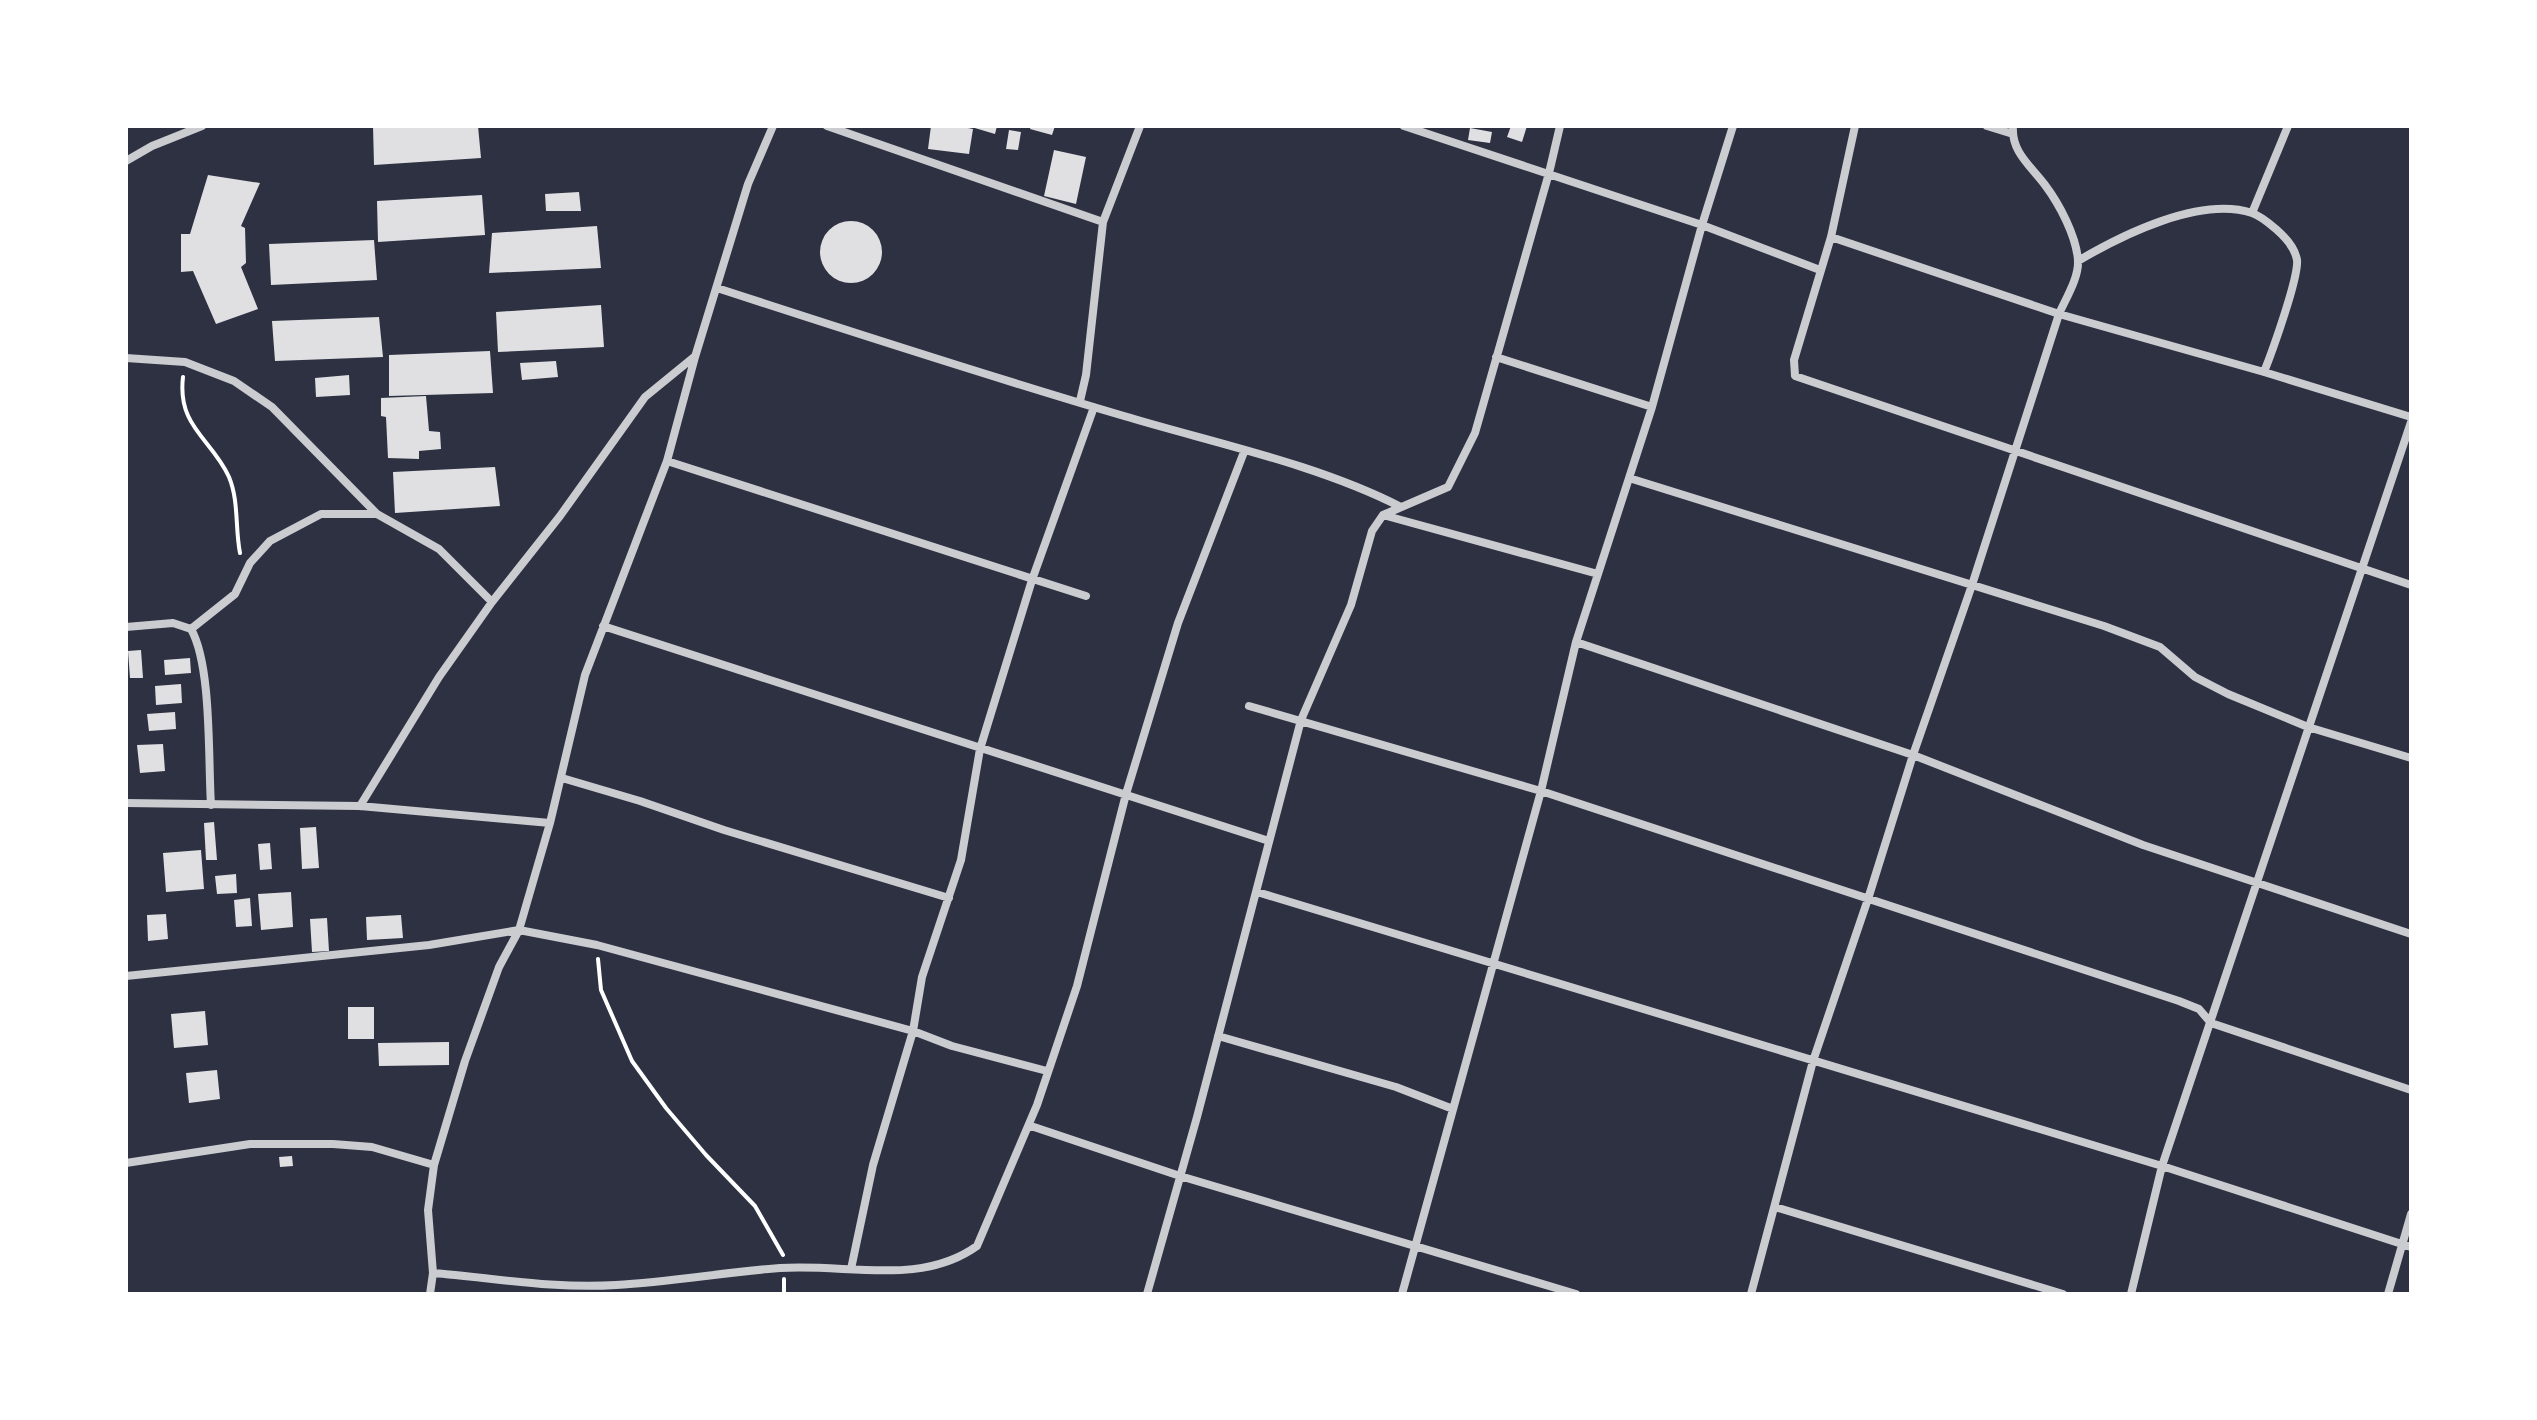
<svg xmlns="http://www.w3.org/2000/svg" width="2537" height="1420" font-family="Merriweather,serif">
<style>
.building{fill:#e0e0e3}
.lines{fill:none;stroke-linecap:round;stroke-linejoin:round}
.path{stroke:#fff;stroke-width:4}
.minor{stroke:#caccd0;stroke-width:8}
</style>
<rect width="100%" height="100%" fill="#2d3142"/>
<!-- building -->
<path class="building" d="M373,126h105l3,32 -107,7z
M931,126h27l15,3 -4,25 -41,-5z
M968,126h29l-2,8z
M1031,126h24l-3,9 -22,-6z
M1511,126h16l-5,16 -15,-5z
M1470,128l22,4 -2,11 -22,-3z
M1009,130l12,2 -3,18 -12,-1z
M1054,150l32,7 -10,47 -32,-8z
M208,175l52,8 -19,43 4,2 1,35 -5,4 17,42 -42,15 -23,-53 -12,1v-38h9z
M579,192l2,19h-35l-1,-17z
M482,195l3,40 -107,7 -1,-41z
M820 252a31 31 0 1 1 62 0a31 31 0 1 1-62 0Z
M597,226l4,42 -112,5 3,-40z
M374,240l3,40 -106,5 -2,-41z
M601,305l3,42 -106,5 -2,-40z
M379,317l4,40 -108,4 -3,-40z
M490,351l3,42 -104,3v-41z
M556,361l2,16 -36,3 -2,-17z
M349,375l1,20 -34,2 -1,-19z
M426,396l3,35 11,1 1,17 -22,2v8l-31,-1 -2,-41 -5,-1v-18z
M495,467l5,39 -105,7 -2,-41z
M141,650l2,28h-13l-2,-27z
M190,658l1,15 -26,2 -1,-15z
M181,684l1,19 -26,2 -1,-19z
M175,712l1,17 -27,2 -2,-17z
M163,744l2,27 -25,2 -3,-28z
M214,822l3,38h-11l-2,-37z
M316,827l3,41 -17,1 -2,-41z
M270,843l2,26 -12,1 -2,-26z
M201,850l3,39 -38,3 -3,-39z
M236,874l1,19 -20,1 -2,-18z
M291,892l2,35 -32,3 -3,-36z
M250,898l2,28 -16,1 -2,-27z
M166,914l2,25 -20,2 -1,-26z
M401,915l2,23 -36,2 -1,-23z
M327,918l2,33 -17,1 -2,-33z
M348,1007h26v32h-26z
M205,1011l3,34 -34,3 -3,-34z
M449,1042v23l-70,1 -1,-23z
M217,1070l3,29 -31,4 -3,-30z
M292,1156l1,10 -13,1 -1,-10z"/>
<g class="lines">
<!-- path -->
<path class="path" d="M183,377c-6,50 29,62 46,100 10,24 6,51 11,76
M598,959l3,31 31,71 34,47 40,47 49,51 28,49
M784,1279v15"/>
<!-- minor -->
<path class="minor" d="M827,126l276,96 37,-96
M1404,126l298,99 118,45
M1855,126l-24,111 -37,123 1,16 616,209
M1987,126l26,8
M126,161l26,-15 50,-20
M2252,213l36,-87
M1831,237l228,77 205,58 147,45
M2078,261c44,-26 122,-65 174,-48 9,3 18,11 25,17 9,8 18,18 20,30 2,17 -25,92 -33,112
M717,288c135,44 271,88 407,128 90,27 193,48 277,91
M1496,357l156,50
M126,358l59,4 49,19 38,26 105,107 62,35 53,53
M1080,401l6,-26 17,-153
M667,461l419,135
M1629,478l475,148 56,21 35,30 33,17 80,33 103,31
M1383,515l215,59
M603,626l666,215
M126,627l47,-4 18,6c21,37 17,131 20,176
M191,629l44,-35 15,-31 20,-22 51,-27h55
M1576,642l337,113 230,90 268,89
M1249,706l292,85 638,210 20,8 12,14 200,67
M562,778l78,23 84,29 225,68
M126,803l234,3 190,17
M360,806l79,-129 53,-75 68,-86 85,-119 49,-40
M1257,892l905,274 249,81
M126,976l303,-31 90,-15 78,15 316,86 39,15 95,25
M1218,1036l178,51 57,22
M1031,1126l149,50 396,118
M126,1163l124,-19h83l39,3 62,18
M1775,1207l288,87
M851,1269l22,-104 40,-134 9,-54 39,-117 19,-111 52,-169 62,-173
M433,1273c61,5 121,16 183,12 55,-3 110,-13 164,-17 66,-5 140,19 197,-22l60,-141 40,-119 49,-192 52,-171 66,-171
M430,1294l3,-21 -5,-63 6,-45 31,-104 34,-94 20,-37 31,-107 35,-148 82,-214 28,-104 53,-173 25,-58
M1147,1294l50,-177 104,-397 50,-115 21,-74 11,-16 65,-28 27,-54 74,-260 11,-47
M1402,1294l139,-503 35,-149 76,-235 50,-182 31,-99
M1751,1294l62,-233 55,-162 45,-144 59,-170 87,-271c7,-16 20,-36 19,-54 -2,-24 -18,-55 -33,-75 -14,-19 -34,-33 -32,-59
M2131,1294l31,-128 249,-744
M2388,1294l23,-80"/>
</g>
<!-- border -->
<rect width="2537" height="1420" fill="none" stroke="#ffffff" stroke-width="256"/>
</svg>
